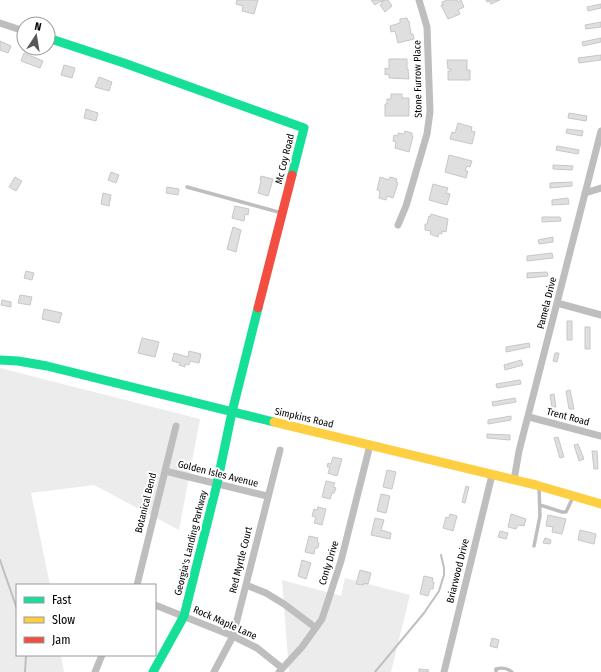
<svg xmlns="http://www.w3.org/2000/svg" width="601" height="672" font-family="'Fira Sans Condensed',sans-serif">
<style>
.green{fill:#ececec}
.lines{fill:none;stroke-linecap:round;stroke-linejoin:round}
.stream{stroke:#bfbfbf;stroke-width:2}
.building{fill:#dfdfdf;stroke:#c7c7c7}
.lane{stroke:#bebebe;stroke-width:3.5}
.street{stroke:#bebebe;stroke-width:7}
.fast{stroke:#16e098;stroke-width:9}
.slow{stroke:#ffcf43;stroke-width:9}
.jam{stroke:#f24e42;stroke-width:9}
.labels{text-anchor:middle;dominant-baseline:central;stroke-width:4;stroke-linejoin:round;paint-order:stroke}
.street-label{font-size:10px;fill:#000;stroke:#fff}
</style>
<rect width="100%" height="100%" fill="#fff"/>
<!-- green -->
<path class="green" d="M0,368l200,51 -21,111 -85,-45 -63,8 19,92h-33v70h44l3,17h-64z
M345,578l65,17 -19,77h-102l-7,-92 59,16z"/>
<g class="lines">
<!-- stream -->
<path class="stream" d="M0,560l17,49
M25,672l1,-17
M375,672l49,-59 15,-22 5,-16v-7l-3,-13"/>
</g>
<!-- building -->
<path class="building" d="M237,0h21l-4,14 -12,-3 1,-5 -7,-2z
M371,0h17l4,6 -7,6 -5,-7 4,-5 -2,2 -1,-1 -6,4z
M447,0h10l1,2 3,-2 3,7 -6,3 2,4 -12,5 -7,-14h2l-1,-3z
M486,0h14l-9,4 -2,-3 -2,1z
M601,4v4l-13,3 -1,-4z
M407,18l1,3h1l2,13h2l1,5 -16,4 -3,-12 -4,1 -1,-6 10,-3v-4z
M601,22v5l-15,2 -1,-4z
M601,38v4l-18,4 -1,-4z
M0,41l11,5 -3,7 -8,-3z
M24,53l19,8 -3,7 -19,-7z
M601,55v5l-22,3 -1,-5z
M389,59h18v10h1l1,10 -20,-1v-4l-4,1v-7l4,1z
M447,60h20v10h3v10h-22v-9h3v-2h-3z
M64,65l11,3 -3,10 -11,-3z
M99,77l13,5 -3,9 -14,-4z
M391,94h11v4h7v18h-24v-12h2v-5h4z
M86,109l12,4 -2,8 -12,-3z
M569,113l18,3 -1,5 -18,-3z
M458,123l14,4 -1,4 4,1 -3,12 -22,-5 2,-7 3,1z
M567,129l16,2 -1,5 -16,-3z
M405,131l7,2v3h1l-4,16 -14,-4 1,-6 -3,-1 1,-6 4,1v-3l6,1z
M557,146l22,4 -1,4 -22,-4z
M449,155l23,6 -2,6 -3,-1 -2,5h3l-2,7 -21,-6z
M553,165l20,1 -1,4 -19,-1z
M111,172l8,3 -3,8 -8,-3z
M261,176l12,3 -5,17 -10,-3 3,-12 -1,-1z
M15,177l7,4 -6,10 -7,-4z
M380,177l9,3 1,-3 7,2 -1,3 2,1 -5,15 -6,-2 -1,4 -7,-2 1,-7 -3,-1z
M572,182v4l-22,2v-5z
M433,184l15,4 -2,5 4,1 -3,11 -18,-5z
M167,187l12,2 -1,6 -12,-2z
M103,193l8,2 -2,11 -8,-2z
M568,198l1,6 -17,1v-5z
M235,206l14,3 -1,6 -3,-1 -1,7 -12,-3z
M431,214l17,5 -2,13 -4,-1v3l-3,-1 -1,4 -8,-3 1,-3 -6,-1v-6h2l2,-8 1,1z
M542,217h18l1,4 -19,1z
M233,227l8,3 -5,22 -9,-3z
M553,237v5l-14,2 -1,-4z
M552,253l1,5 -26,3v-5z
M26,271l8,2 -2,7 -8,-2z
M547,272l1,4 -21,2v-5z
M20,295l12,2 -2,8 -12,-2z
M2,300l9,2v5l-10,-2z
M44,309l18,4 -3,10 -17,-4z
M567,321h5v19h-5z
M585,327h5v22h-5z
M142,338l17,4 -4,15 -17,-4z
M529,343l1,4 -24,5v-5z
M189,351l12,3 -2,9 -9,-2 -1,4 -4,-1v3l-6,-2 1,-2 -8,-2 2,-8 14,4z
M555,353h4l-2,9 -4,-1z
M521,360l2,5 -18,5 -1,-5z
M520,380l1,4 -24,4 -1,-4z
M570,390l4,19h-5l-3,-18z
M554,394l2,13h-4l-2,-12z
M515,398l1,4 -23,4 -1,-4z
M511,416v4l-23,4v-4z
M487,434l23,1v5l-23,-2z
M558,437l6,20 -4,1 -6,-20z
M578,444l6,15 -5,2 -5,-16z
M592,451h5l1,18h-4z
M333,457l9,2 -5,17 -9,-3 2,-6h-3l1,-4 3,1z
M387,470l9,2 -4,17 -9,-2z
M326,481l9,2 -2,4 3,1 -2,5h-2l-2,6 -8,-2z
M466,486l3,1 -4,16 -3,-1z
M381,494l9,2 -4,17 -9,-2z
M318,507l8,2 -4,16 -8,-2 2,-6 -4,-1 2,-7 3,1z
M450,514l7,2 -4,15 -10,-3 3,-11 3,1z
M511,514l15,5 -2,7 -6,-1 -2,4 -8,-2z
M548,515l18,4 -4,15 -10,-2 1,-5 -7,-1z
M375,518l9,2 -3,10 10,3 -1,6 -19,-4z
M580,530l16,4 -2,10 -16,-4z
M500,531l8,2 -2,6 -8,-2z
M309,536l9,2 -1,4 2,1 -1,5h-3l-1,6 -9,-2z
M545,538l6,2 -1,4 -7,-1z
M302,560l9,3 -5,16 -8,-3z
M360,570l11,3 -3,11 -4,-1v2l-8,-1z
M424,576l9,2 -1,4h2l-1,7h-3l-2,7 -8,-2z
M492,638l7,2 -2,8 -7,-2z
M419,669l10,1 -1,2h-9z"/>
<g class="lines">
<!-- lane -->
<path class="lane" d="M187,187l95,26
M540,505l22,7h4l7,-15
M534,546l6,-30 -1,-29
M496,672v-3c7,-2 11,-1 16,3"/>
<!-- street -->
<path class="street" d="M0,23l24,8
M585,193l16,-5
M398,225l8,-19 21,-72 3,-22 -3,-85 -8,-27
M557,303l44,12
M529,417l72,19
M165,471l102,25
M514,480l5,-29 82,-320
M137,585l39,-159
M246,585l20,8 18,11 32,24
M155,605l78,31 24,12 25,20
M95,672l7,-17
M214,672l19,-36 47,-186
M279,672l23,-25 20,-28 19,-58 29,-116
M444,672l48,-197"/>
<!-- fast -->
<path class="fast" d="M48,38l76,25 180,65 -12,47
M0,360l18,1 29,5 227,56
M153,672l31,-56 33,-132 15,-72 26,-104"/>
<!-- slow -->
<path class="slow" d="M274,422l262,63 65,19"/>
<!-- jam -->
<path class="jam" d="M258,308l34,-133"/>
</g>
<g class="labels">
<!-- street labels -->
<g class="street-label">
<text transform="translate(418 79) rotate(-91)">Stone Furrow Place</text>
<text transform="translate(285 159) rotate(-76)">Mc Coy Road</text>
<text transform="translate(547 303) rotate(-76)">Pamela Drive</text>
<text transform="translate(568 417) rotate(15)">Trent Road</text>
<text transform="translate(304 418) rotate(13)">Simpkins Road</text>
<text transform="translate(218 474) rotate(14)">Golden Isles Avenue</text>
<text transform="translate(146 503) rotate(-76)">Botanical Bend</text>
<text transform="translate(191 543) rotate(-76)">Georgia's Landing Parkway</text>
<text transform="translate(241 560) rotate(-76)">Red Myrtle Court</text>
<text transform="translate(329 563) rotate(-73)">Conly Drive</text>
<text transform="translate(458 571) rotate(-76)">Briarwood Drive</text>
<text transform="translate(225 623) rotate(24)">Rock Maple Lane</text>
</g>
</g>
<!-- legend -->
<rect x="16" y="584" width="140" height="72" fill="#ffffff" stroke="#999999"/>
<rect x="24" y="597" width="20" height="6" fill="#16e098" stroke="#999999"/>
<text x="52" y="604" font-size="12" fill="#000000">Fast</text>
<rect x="24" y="617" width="20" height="6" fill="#ffcf43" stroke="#999999"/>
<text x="52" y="624" font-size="12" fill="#000000">Slow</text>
<rect x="24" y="637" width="20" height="6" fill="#f24e42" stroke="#999999"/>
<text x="52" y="644" font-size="12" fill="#000000">Jam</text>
<!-- north arrow -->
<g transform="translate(36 36) rotate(12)"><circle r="19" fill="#ffffff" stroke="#999999"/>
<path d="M0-3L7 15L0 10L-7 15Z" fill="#595959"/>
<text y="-6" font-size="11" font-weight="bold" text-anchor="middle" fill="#000000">N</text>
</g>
</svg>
